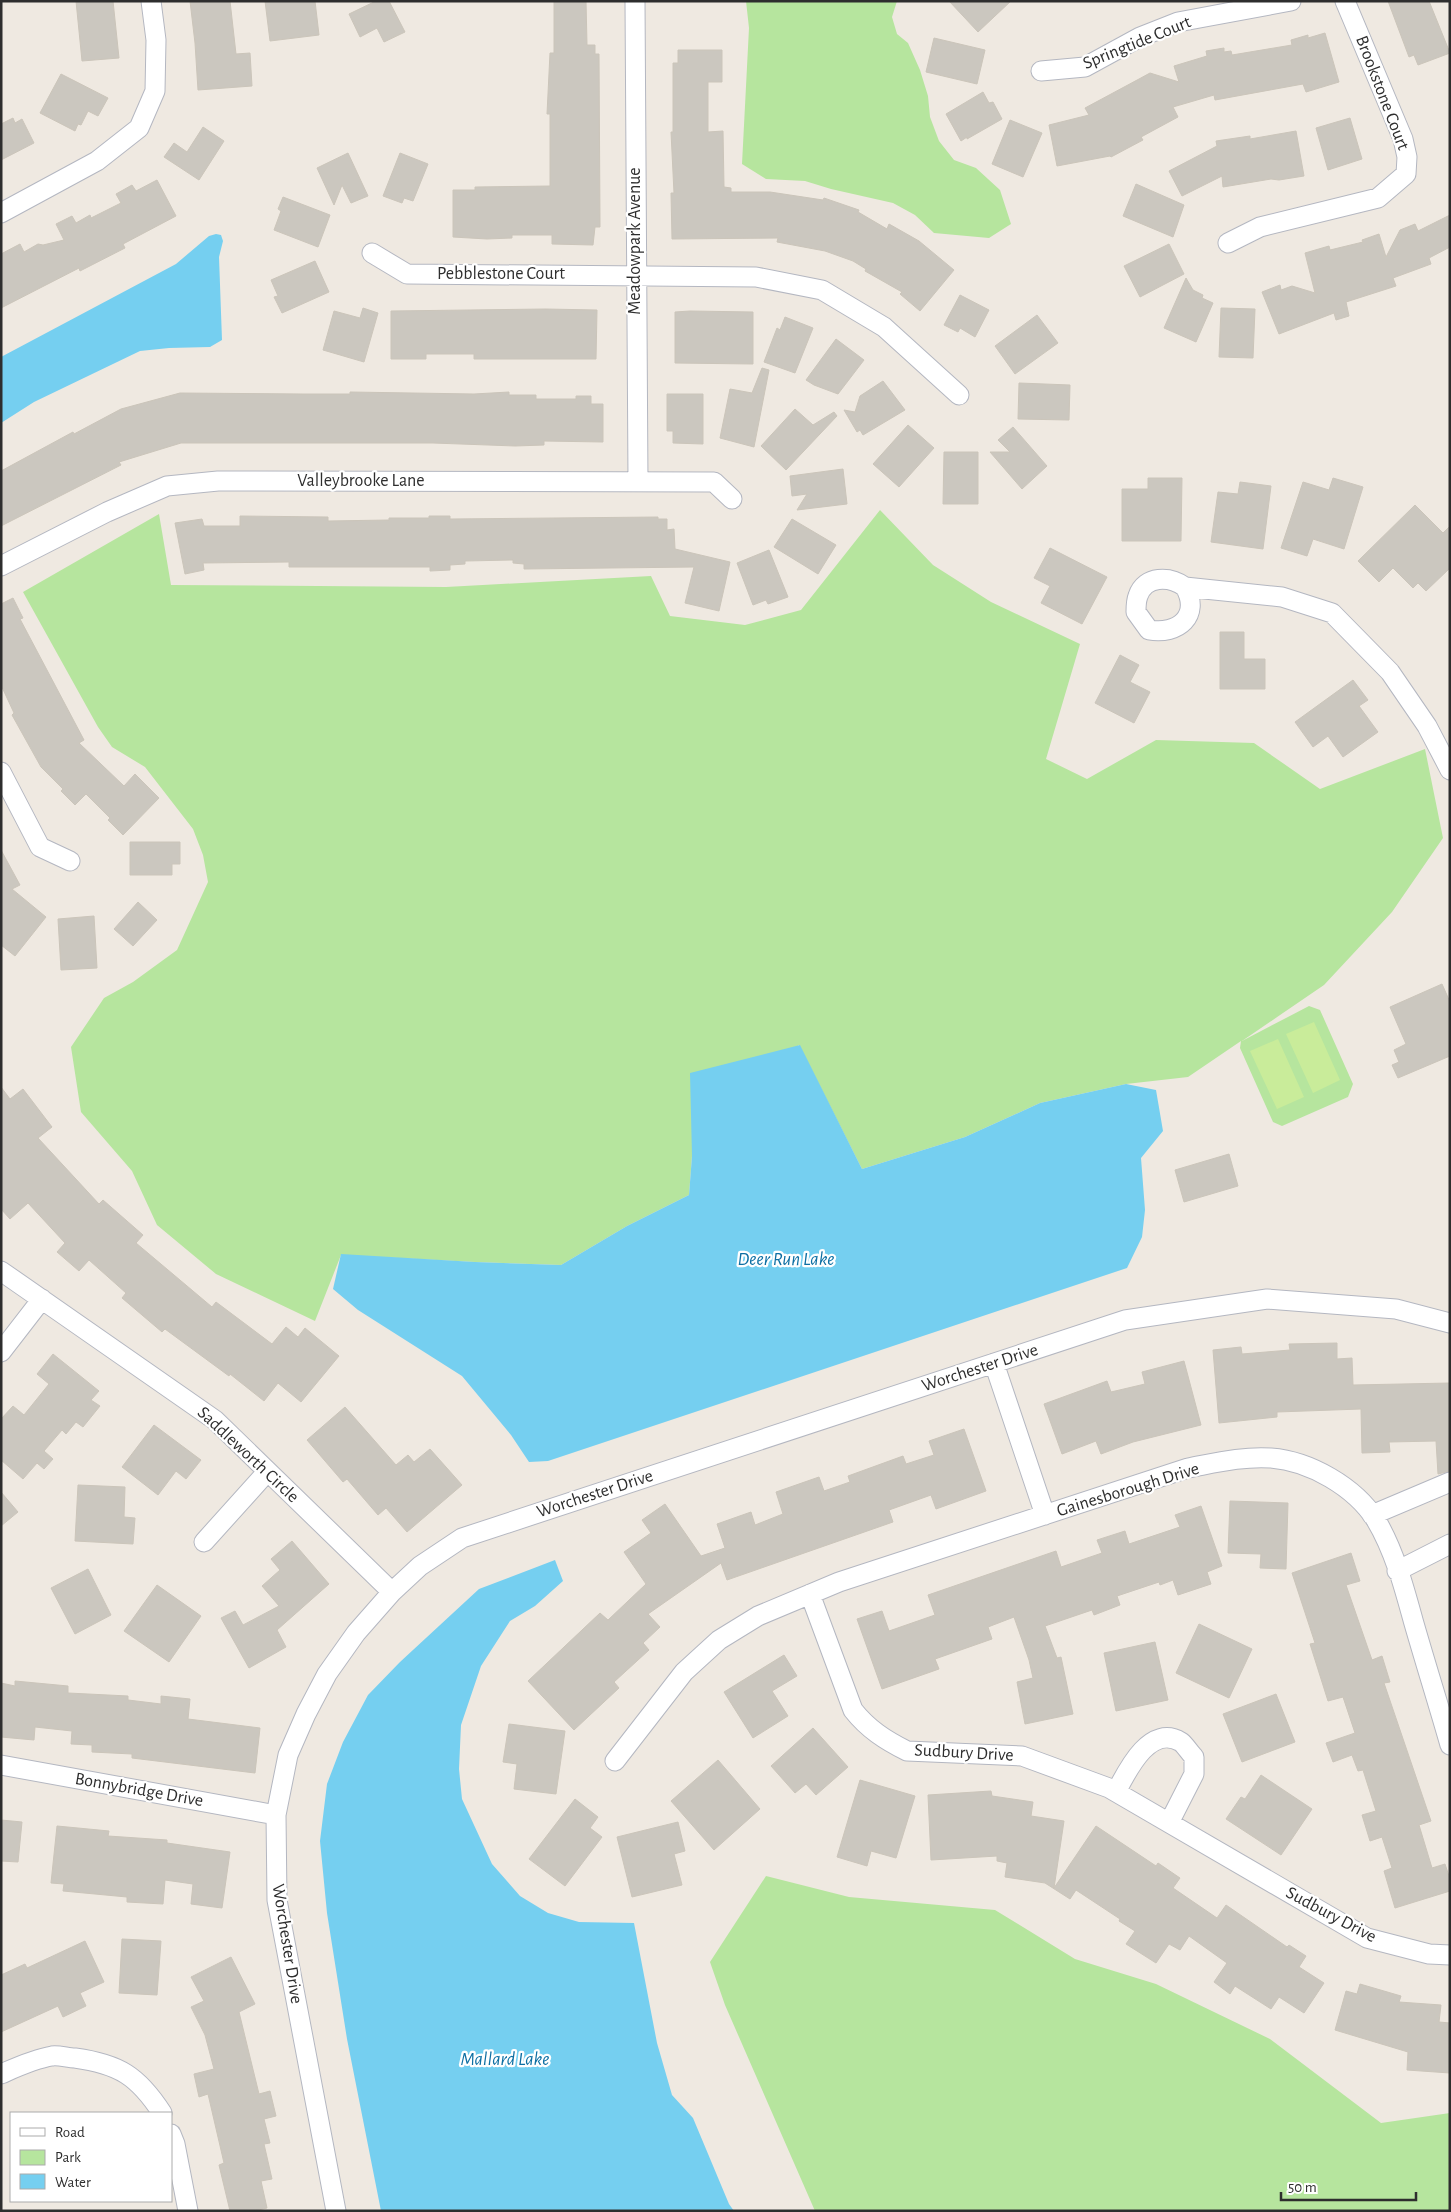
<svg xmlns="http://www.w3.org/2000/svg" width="1451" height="2212" font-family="'Alegreya Sans',sans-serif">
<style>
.green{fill:#b6e59e}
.pitch{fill:#c9ec9a}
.water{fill:#75cff0}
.building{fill:#cbc7bf;stroke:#cbc5ba}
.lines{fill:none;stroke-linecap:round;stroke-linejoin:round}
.minor-casing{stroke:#b4b7c1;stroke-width:21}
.minor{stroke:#fff;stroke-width:19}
.labels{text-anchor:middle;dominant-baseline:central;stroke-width:4.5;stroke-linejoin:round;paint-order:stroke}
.street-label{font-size:18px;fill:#2e2e2e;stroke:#fff}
.water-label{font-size:19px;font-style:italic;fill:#0d6fa3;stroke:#fff}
</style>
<rect width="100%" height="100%" fill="#efe9e1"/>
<!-- green -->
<path class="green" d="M746,1h151l-5,16 5,17 11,9 12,27 8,26 2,21 9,24 15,19 22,8 24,22 11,34 -22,14 -55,-5 -19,-18 -22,-12 -62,-14 -26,-8 -39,-2 -24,-15 7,-136z
M880,510l53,55 58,37 89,42 -34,115 41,20 69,-39 98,3 66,46 105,-40 18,89 -51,74 -68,73 -82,56 67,-35 11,4 33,74 -5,13 -66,29 -9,-4 -33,-74 1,-7 -53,36 -62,7 -86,19 -75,34 -103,32 -63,-124 -107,111 -3,39 -62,31 -66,39 -86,-3 -134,-7 -26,66 -99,-47 -59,-49 -25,-54 -51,-59 -10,-65 33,-49 29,-16 44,-32 31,-68 -5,-27 -10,-26 -48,-62 -33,-20 -14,-20 -75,-135 136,-78 12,71 275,2 205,-11 19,40 75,9 56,-15z
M766,1876l83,21 146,13 80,49 81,25 114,55 111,84 69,-10v98h-635l-90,-206 -15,-43z"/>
<!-- pitch -->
<path class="pitch" d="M1314,1022l26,58 -27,13 -27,-59z
M1278,1039l26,58 -27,12 -27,-58z"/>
<!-- water -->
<path class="water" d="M216,234l5,1 2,6 -4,16 3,83 -12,7 -41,1 -29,3 -106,51 -33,21v-66l175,-93 33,-28z
M800,1045l62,124 103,-32 75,-34 86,-19 30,6 7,41 -22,27 4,52 -3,27 -15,31 -579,193 -19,1 -18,-27 -49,-59 -104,-66 -25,-21 8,-35 134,8 86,3 66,-39 62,-31 3,-39 -2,-83z
M555,1560l8,21 -28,25 -25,15 -29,45 -20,59 -2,44 3,30 30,65 28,32 28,17 31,9 55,1 23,120 15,52 21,23 36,86 5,7h-353l-34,-172 -20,-126 -7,-72 7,-57 16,-42 25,-47 32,-33 79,-73z"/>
<!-- building -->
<path class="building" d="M76,1h37l6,57 -37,3z
M190,1h40l6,53 14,-1 2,33 -54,4 -3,-47z
M265,1h50l4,34 -49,6z
M376,1h13l16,31 -21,10 -7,-14 -17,9 -11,-23z
M554,1h32l1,44h8v9h4l1,173h-5l-2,18 -41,-1v-9h-40v3l-25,1 -34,-2v-47h22v-3l75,-1v-72h-3l3,-61h4z
M949,1h62l-33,31z
M1388,1h41l21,52 -32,12 -4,-10 -5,2z
M1325,33l14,49 -33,10 -3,-8 -88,16 -1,-5 -41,12 5,10 -37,20 2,3 -32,17 -1,-1 -53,10 -8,-41 40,-10 -4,-7 54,-29 11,-6 29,9 -5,-16 33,-10 -1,-5 18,-3v4l7,-1 1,4 60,-10 -1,-5 17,-5v3z
M934,38l51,12 -8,34 -51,-12z
M678,50h44v32h-14v50l15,-1 1,56 7,1v4h39l53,8 1,-2 35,12 -1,2 29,17 2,-5 30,17 35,29 -34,41 -20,-17 2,-2 -37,-21 1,-2 -13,-8 -28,-10 -48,-9 1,-4 -106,1 -1,-46h3l-3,-61h2v-69h5z
M61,74l47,24 -10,18 -10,-5 -7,14 -3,-1 -3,7 -35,-18z
M983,92l6,11 4,-1 9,17 -35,20v-2l-6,4 -15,-27z
M13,118l2,5 7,-4 12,24 -33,17v-36z
M1350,118l12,41 -34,11 -12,-42z
M1010,120l32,13 -19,44 -31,-13z
M203,127l21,14 -25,39 -35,-23 10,-14 13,9z
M1296,131l8,45 -25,4 -8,-1 -48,8 -1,-11 -40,20 -13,-25 48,-25 -1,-5 34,-5v3z
M348,153l20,43 -17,7 -9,-18 -8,20 -17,-37z
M400,153l28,11 -15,37 -9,-3 -2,5 -19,-7z
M157,180l19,36 -53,28 2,4 -45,23 -1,-3 -78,40v-54l19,-10 4,8 14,-8 5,1 21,-5 -8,-16 16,-8 4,7 14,-8 1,3 30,-15 -5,-9 16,-9 4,6z
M1136,184l48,21 -11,32 -50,-21z
M283,197l47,18 -12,32 -44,-17 7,-19 -3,-2z
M1450,215v32l-21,11 2,6 -38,14 3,8 -50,16 3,14 -13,4 -2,-7 -55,21 -17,-42 18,-7 1,5 11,-4 23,7 -10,-40 24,-7 1,4 33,-8 -1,-2 17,-6 7,23 14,-27 15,-6 3,7z
M1169,244l15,30 -44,23 -16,-31z
M315,261l14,31 -47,21 -8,-16 4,-1 -7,-16z
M1186,278l7,12 10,5 -1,3 11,5 -17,39 -32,-14z
M960,295l29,15 -14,27 -15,-9 -2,4 -14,-7z
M363,308l15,5 -14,49 -41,-12 11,-39 26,7z
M1221,308l34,1 -2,49 -34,-1z
M545,309l52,1 -1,49h-122v-5h-48v5h-35v-48z
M690,311l63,1v52l-78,-1v-51z
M1037,315l21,28 -43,31 -20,-28z
M785,317l28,11 -18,45 -31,-11 13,-34 3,2z
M836,339l28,21 -26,34 -24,-9 -8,-5z
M762,368l7,2 -15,77 -34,-9 10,-49 22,4z
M883,381l22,29 -42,25 -3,-5 -3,2 -13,-22 11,2 5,-16z
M1019,383l51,2 -1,35 -51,-1z
M350,392l124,2 35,-2v3h27v4h40v-3h15v8h12v38l-59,-1v4l-29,1 -82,-3h-252l-62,19 2,3 -120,61v-55l72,-39 1,2 47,-25 59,-16 123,1h47z
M667,394h36v50l-30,-1v-12h-6z
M795,409l18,16 21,-13 3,4 -51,54 -25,-24z
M908,425l26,23 -35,39 -26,-23z
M1013,427l34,39 -25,23 -32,-37h20l-12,-12z
M944,452h34v52h-35z
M843,469l4,35 -50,6 10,-16 -15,2 -2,-20z
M1148,478h34l-1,63h-59v-52h26z
M1333,478l30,9 -19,62 -31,-10 -6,17 -26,-8 22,-66 26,8z
M1240,482l31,4 -8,63 -52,-7 7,-50 20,2z
M1415,505l28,28 7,-7v42l-24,23 -8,-8 -5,5 -20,-20 -14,14 -21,-21z
M240,516l88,1v4l61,-1v-2h40v-2h21v3l208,-2v2h9v11l7,-1 1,20 55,13 -11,49 -34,-8 9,-36 -170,2v-5l-11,-1v-3l-48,1v3l-15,1v5l-20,1v-4h-141v-5l-86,1 1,7 -19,4 -10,-51 27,-4 2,7h36z
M792,519l44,26 -18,29 -44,-27z
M1050,548l57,29 -25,47 -41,-21 9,-17 -16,-8z
M769,550l19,47 -20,7 -2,-4 -13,5 -16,-42z
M13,598l10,20 -3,1 64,121 -5,3 45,43 11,-12 24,24 -36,37 -15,-15 2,-2 -24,-24 -11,11 -14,-14 2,-2 -22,-22 -29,-52 2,-2 -13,-28v-81z
M1220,632h24v27h21v30h-45z
M1120,655l19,10 -9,17 20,10 -16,31 -39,-20z
M1353,680l15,20 -9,6 19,26 -35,25 -15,-21 -15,11 -18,-25z
M130,842h50v22h-8v11h-42z
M1,850l19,35 -8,4 34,28 -31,39 -14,-11z
M138,902l19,18 -24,26 -19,-17z
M94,916l3,52 -36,2 -3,-51z
M1442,984l8,18v54l-52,22 -6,-13 7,-3 -5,-12 12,-6 -16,-37z
M1,1087l9,12 13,-10 29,38 -14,11 61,66 4,-4 40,35 -7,8 76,64 4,-5 56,42 14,-17 12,10 7,-9 34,28 -38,46 -23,-19 -14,18 -34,-27 -1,2 -64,-47 -3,3 -40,-34 4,-5 -37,-33 -10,11 -22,-19 8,-9 -37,-40 -18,16 -9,-10z
M1229,1154l9,32 -54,16 -9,-32z
M1337,1343v16l15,-1 1,27 97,-2v88l-12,3 -2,-33 -47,1 1,10 -28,1 -1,-44 -84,3v5l-58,6 -6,-73 28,-3 1,7 48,-4 -1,-6z
M53,1354l46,37 -8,9 9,6 -17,21 -7,-5 -10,12 -4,-4 -18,21 9,8 -9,10 -7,-6 -14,16 -22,-19v-41l12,-13 11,9 25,-31 -12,-10z
M1184,1361l17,64 -68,17 -32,12 -5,-13 -34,13 -18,-50 63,-23 4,11 34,-8 -3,-12z
M345,1407l51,58 12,-10 6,7 16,-13 32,36 -55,47 -21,-24 -8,7 -31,-36 -4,3 -36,-42z
M154,1425l47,35 -15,19 -10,-8 -18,24 -36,-28z
M964,1429l22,62 -50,18 -5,-14 -42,15 4,12 -166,58 -6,-17 -73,51 12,13 -17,16 6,7 -35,32 5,6 -45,42 -46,-49 72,-68 8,7 38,-36 -22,-32 27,-19 -9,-13 23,-16 36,52 24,-8 -8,-24 34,-12 4,13 28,-11 -7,-22 43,-15 5,14 26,-9 -2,-6 55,-20 3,8 28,-9 -5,-14z
M78,1485l47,2 -1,30 11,1 -2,26 -58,-3z
M1,1492l17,20 -17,14z
M1230,1501l58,2 -2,66 -26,-1 1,-14 -33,-1z
M1201,1506l21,60 -15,6 4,12 -33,11 -5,-15 -13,5 -1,-3 -42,14 3,9 -26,10 -2,-5 -47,16 12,32 4,-1 12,57 -48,10 -8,-42 16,-4 -4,-18 -15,-43 -26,10 4,12 -57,20 4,10 -57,20 -25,-70 25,-8 7,20 46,-16 -7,-20 128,-44 5,16 41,-14 -5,-13 28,-9 4,13 51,-17 -5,-12z
M292,1541l37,43 -52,46 9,17 -37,21 -28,-50 14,-7 8,14 36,-19 -17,-20 18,-16 -9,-11z
M1351,1553l9,28 -14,4 26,75 10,-4 8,26 -6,1 47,138 -12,4 13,43 13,-4 5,15v12l-55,17 -11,-37 8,-3 -10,-31 -12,4 -8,-26 14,-4 -13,-41 -5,1 -6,-16 -19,7 -7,-19 29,-10 -12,-36 -15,4 -18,-57 5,-1 -23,-70z
M88,1569l23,46 -36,19 -24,-46z
M157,1585l44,31 -32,46 -45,-31z
M1199,1624l53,25 -23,49 -53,-25z
M1155,1642l13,58 -52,11 -12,-58z
M784,1655l13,21 -25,15 16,25 -35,22 -29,-46z
M15,1681l53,5v7l60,3v4l33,4v-8l29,3 -2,20 72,9 -5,45 -123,-15v-4l-40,-2v-7l-21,-1 1,-13 -37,-4 -1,13 -33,-3v-54l14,3z
M1276,1694l19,48 -53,20 -19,-48z
M509,1724l56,7 -9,63 -42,-5 3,-25 -14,-2z
M813,1728l35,39 -32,28 -10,-11 -11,9 -24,-27z
M718,1760l42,49 -46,41 -43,-49z
M1261,1775l51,34 -31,46 -55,-36 15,-22 4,2z
M860,1780l55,16 -19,62 -25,-7 -4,15 -30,-9z
M991,1791l1,5 41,6 -2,14 33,5 -10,67 42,-62 60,40 2,-3 22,15 -7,10 44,30 9,-13 61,42 2,-2 17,11 -7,11 25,16 -20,30 -25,-16 -8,12 -36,-23 -5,8 -16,-12 13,-19 -38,-27 -9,14 -11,-6 -13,19 -30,-19 9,-13 -16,-10 1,-2 -44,-29 -6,9 -25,-16 -40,-6 2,-14 -10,-2v-5l-66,4 -3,-65z
M575,1799l23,18 -8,11 12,9 -37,49 -36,-27z
M1,1820l21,2 -4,40 -17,-1z
M678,1822l7,29 -11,3 8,31 -50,12 -15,-60z
M57,1826l52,5 -1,5 59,4v3l63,9 -8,56 -31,-4 2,-20 -28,-4 -2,24 -36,-2v-5l-64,-6 1,-7 -13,-1z
M122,1939l39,2 -4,54 -38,-2z
M85,1941l19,41 -24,11 6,13 -23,11 -5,-11 -57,26v-57l24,-11 2,4z
M231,1957l24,47 -16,8 20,82 11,-3 6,25 -12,3 6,24 -6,1 8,35 -11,2 6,27 -13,3h-24l-11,-46 5,-2 -16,-69 -9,3 -5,-23 20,-5 -9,-34 -14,-28 13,-6 -13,-24z
M1360,1984l41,12 -2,6 42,3 -2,17 11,1v50l-43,-3 1,-18 -73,-22 11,-39 11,3z"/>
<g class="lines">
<defs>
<path id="minor" d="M635,1l3,480
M1041,71l44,-4 55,-30 38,-15 113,-21
M1,213l96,-52 42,-33 16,-37 1,-51 -5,-39
M1228,243l32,-16 118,-29 28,-24 1,-17 -4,-18 -58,-138
M372,253l35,21 349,3 66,13 62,37 75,68
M1,566l106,-54 60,-26 51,-5 496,1 18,17
M1185,587c16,29 -7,48 -36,43l-13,-18c0,-5 0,-11 2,-16 7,-21 32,-20 47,-9l97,10 50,16 58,59 37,54 23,44
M1,772l39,75 30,14
M1,1271l214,149 177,172
M1,1352l41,-53
M994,1363l51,152
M1372,1515l78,-33
M204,1542l63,-70
M1397,1571l53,-27
M810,1594l43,116c15,19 32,30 54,41l115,5 87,32 258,150 62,16 21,1
M615,1761l69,-89 35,-32 39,-24 81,-34 349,-114c27,-5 55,-12 83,-10 39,3 84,29 105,62 18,30 28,67 37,100 12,42 25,83 37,125
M1,1765l275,50
M1116,1792c11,-21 34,-69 65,-50 4,3 9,11 13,15v17l-25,49
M1,2074c16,-7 33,-15 51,-18 7,-1 16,2 23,2 44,6 63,18 87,55
M171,2134l4,10 13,67
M336,2211l-59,-311 -1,-85 12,-60 18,-41 21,-40 29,-41 36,-41 28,-26 42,-28 663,-218 142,-21 129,10 54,14"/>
</defs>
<!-- minor casing -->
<use href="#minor" class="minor-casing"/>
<!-- minor -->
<use href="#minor" class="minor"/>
</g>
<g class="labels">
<!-- street labels -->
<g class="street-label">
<text transform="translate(1137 43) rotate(-22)">Springtide Court</text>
<text transform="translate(1382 93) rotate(69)">Brookstone Court</text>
<text transform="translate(635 241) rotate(-90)">Meadowpark Avenue</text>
<text x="501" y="274">Pebblestone Court</text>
<text x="361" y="481">Valleybrooke Lane</text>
<text transform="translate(980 1368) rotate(-18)">Worchester Drive</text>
<text transform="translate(248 1455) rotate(43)">Saddleworth Circle</text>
<text transform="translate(1128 1490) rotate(-17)">Gainesborough Drive</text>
<text transform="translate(595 1494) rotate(-18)">Worchester Drive</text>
<text transform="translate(964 1753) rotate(3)">Sudbury Drive</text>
<text transform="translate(139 1790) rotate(10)">Bonnybridge Drive</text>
<text transform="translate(1331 1915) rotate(28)">Sudbury Drive</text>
<text transform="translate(287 1944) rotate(81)">Worchester Drive</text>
</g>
<!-- water labels -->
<g class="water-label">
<text x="786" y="1259">Deer Run Lake</text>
<text x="505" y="2059">Mallard Lake</text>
</g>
</g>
<!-- border -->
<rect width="1451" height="2212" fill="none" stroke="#2e2e2e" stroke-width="5"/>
<!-- legend -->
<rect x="10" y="2112" width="162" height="90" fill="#ffffff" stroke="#ababab"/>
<rect x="20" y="2128" width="25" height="8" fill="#ffffff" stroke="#ababab"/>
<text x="55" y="2137" font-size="15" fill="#2e2e2e">Road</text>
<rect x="20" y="2150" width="25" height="15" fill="#b6e59e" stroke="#ababab"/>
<text x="55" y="2162" font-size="15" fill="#2e2e2e">Park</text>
<rect x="20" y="2174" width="25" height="15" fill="#75cff0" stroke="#ababab"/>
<text x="55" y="2187" font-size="15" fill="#2e2e2e">Water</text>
<!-- scale -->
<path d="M1281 2192v8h135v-8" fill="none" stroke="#2e2e2e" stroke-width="2.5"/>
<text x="1288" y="2192" font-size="15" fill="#2e2e2e" stroke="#ffffff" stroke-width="4" paint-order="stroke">50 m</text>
</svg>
